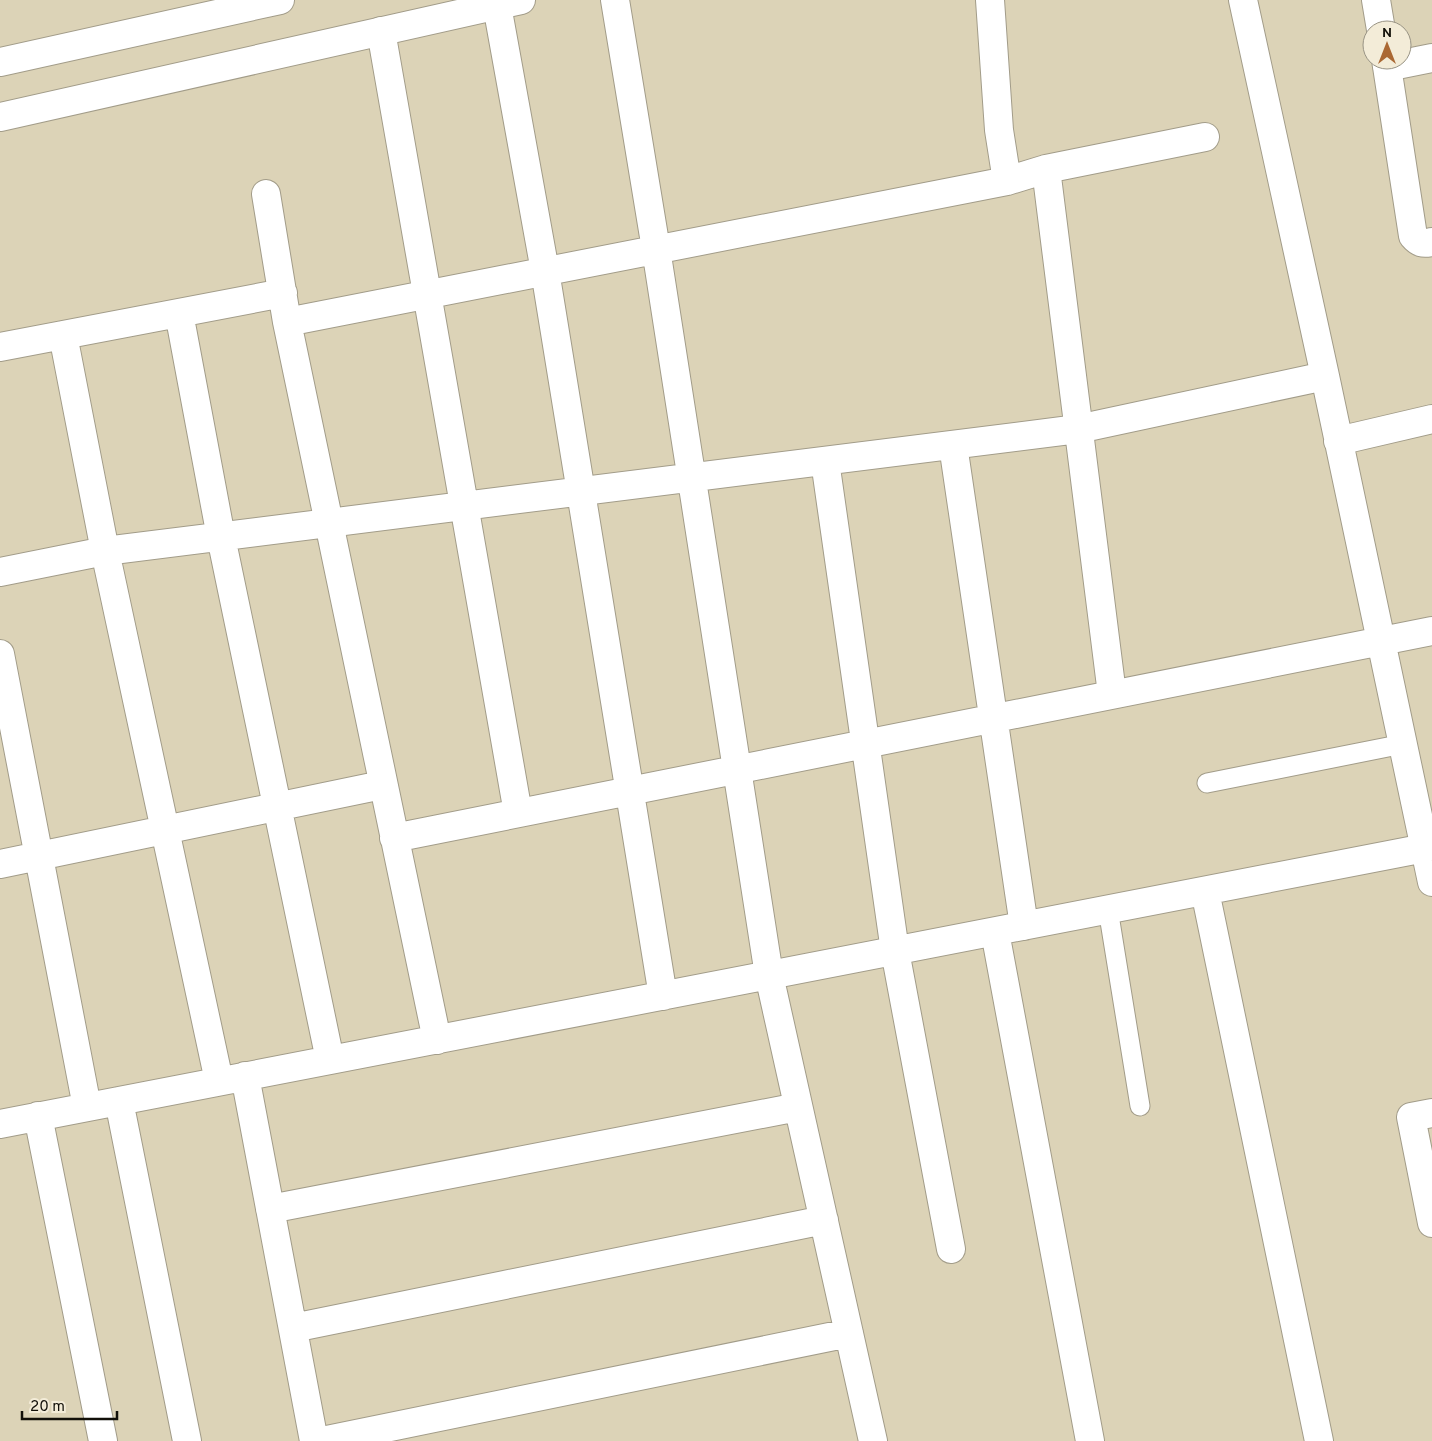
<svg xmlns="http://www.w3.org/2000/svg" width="1432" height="1441" font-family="Overpass,sans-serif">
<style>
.built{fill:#dcd3b7;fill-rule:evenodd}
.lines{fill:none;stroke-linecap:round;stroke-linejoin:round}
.lane-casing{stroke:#a29c89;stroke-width:21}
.street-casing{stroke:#a29c89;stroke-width:30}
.secondary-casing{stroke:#a29c89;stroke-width:30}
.lane{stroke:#fff;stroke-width:19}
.street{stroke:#fff;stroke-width:28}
.secondary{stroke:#fff;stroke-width:28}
</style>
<rect width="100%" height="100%" fill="#e6dfcb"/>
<!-- built -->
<path class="built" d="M0,0h1432v1441h-1432zM1372,30h30v30h-30z"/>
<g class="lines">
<defs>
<path id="lane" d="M1207,783l196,-39
M1108,909l32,197"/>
<path id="street" d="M496,0l49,271 118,725
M615,0l41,249 113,726 104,466
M990,0l9,130 8,51
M1243,0l82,376 107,506
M1376,0l5,30
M381,31l137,782
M1386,60l27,176c6,7 10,8 19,6
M1387,67l45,-9
M1046,169l66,525
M266,194l21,128 150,718
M179,313l42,224 109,523
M287,322l720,-141 39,-12 159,-32
M63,335l42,216 114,530
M0,347l283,-54
M1338,441l94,-22
M953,445l71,481
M825,461l70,490 56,298
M0,572l105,-21 973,-122 247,-53
M0,654l87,453
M394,838l1038,-207
M0,864l382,-79
M1205,891l114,550
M995,932l95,509
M245,1076l69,365
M119,1101l68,340
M1432,1113l-21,4 21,106
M38,1116l65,325
M0,1124l1425,-276
M270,1209l528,-102
M293,1328l531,-108
M322,1441l527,-108"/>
<path id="secondary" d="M0,62l280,-62
M0,117l521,-117"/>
</defs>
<!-- lane casing -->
<use href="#lane" class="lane-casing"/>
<!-- street casing -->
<use href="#street" class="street-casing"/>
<!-- secondary casing -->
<use href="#secondary" class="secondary-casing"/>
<!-- lane -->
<use href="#lane" class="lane"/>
<!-- street -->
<use href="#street" class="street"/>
<!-- secondary -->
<use href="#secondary" class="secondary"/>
</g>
<!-- north arrow -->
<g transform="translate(1387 45)"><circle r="24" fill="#f3ecd8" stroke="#999485"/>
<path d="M0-4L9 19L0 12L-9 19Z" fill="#aa6833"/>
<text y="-8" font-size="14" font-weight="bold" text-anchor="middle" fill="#121009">N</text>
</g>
<!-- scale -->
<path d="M22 1411v8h95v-8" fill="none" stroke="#121009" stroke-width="2.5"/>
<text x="30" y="1411" font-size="15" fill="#121009" stroke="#f3ecd8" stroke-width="4" paint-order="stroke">20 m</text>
</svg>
